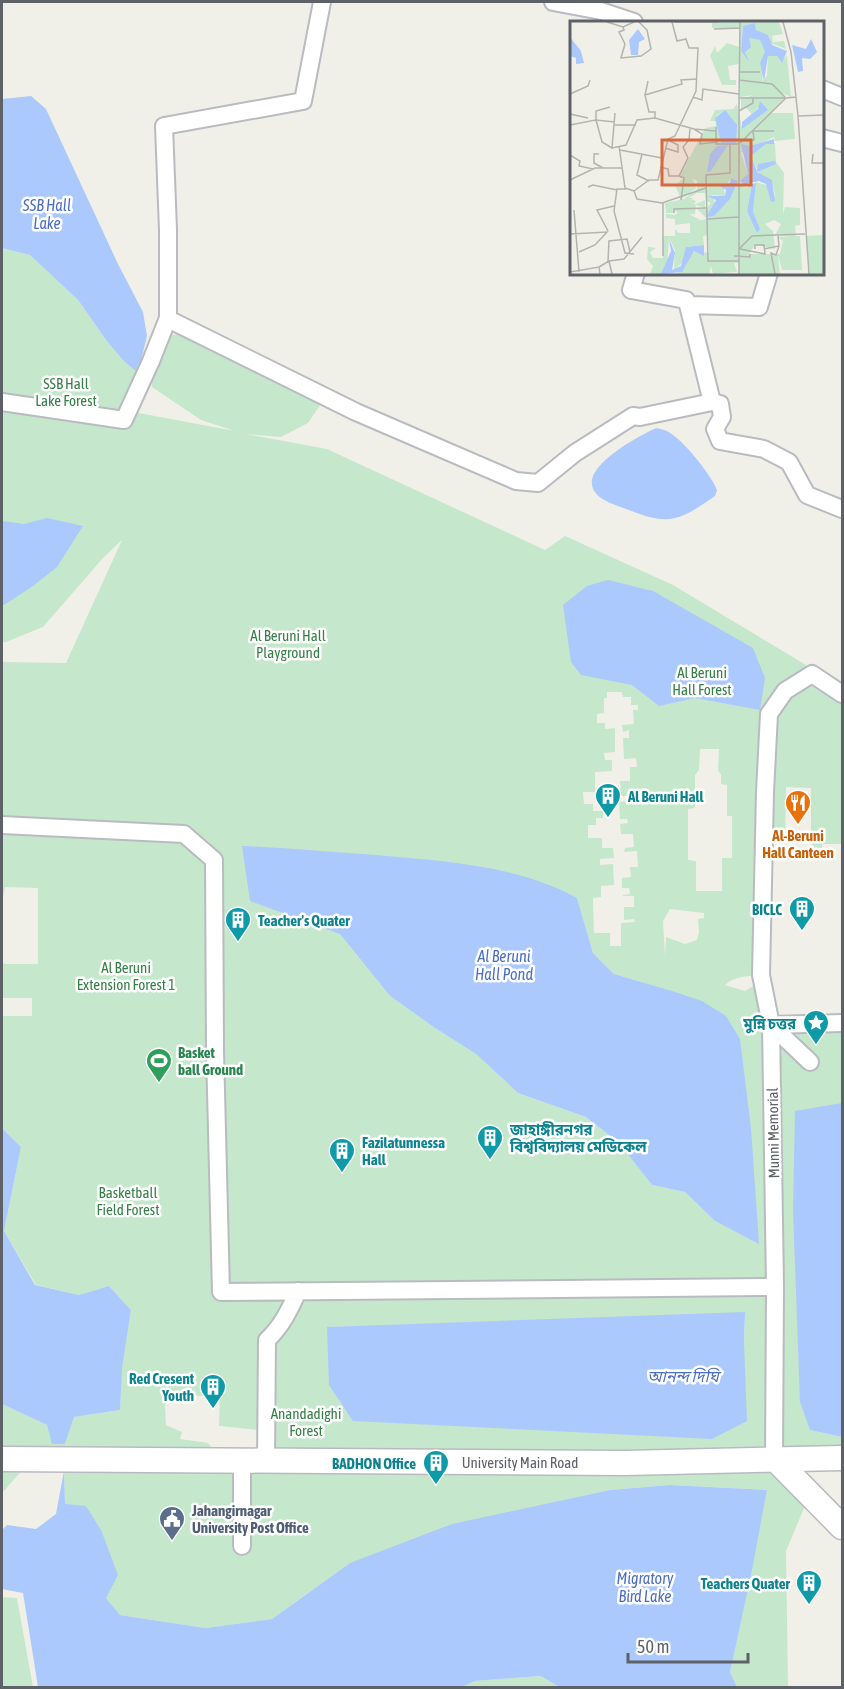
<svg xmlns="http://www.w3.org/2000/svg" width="844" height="1689" font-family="'Asap Condensed','Noto Sans Bengali',sans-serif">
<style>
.green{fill:#c5e7cc;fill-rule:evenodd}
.water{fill:#abc9fd}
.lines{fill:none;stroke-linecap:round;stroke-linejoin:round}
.street-casing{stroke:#babbc1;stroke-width:20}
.secondary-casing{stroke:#b9bac1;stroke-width:27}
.street{stroke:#fff;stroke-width:16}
.secondary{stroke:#fff;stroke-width:24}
.labels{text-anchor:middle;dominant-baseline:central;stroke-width:5;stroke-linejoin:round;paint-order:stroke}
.park-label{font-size:15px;fill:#368048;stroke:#fff}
.culture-label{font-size:15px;font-weight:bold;fill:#0d838f;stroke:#fff;text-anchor:end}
.food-label{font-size:15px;font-weight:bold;fill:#c56008;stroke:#fff}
.leisure-label{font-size:15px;font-weight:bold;fill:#27864d;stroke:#fff;text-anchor:start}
.street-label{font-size:15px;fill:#5f6168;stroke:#fff}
.service-label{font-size:15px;font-weight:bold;fill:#4e5e75;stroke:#fff;text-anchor:start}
.water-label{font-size:16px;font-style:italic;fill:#4c6ec2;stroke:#fff}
.inset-road{fill:none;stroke:#b3b3b1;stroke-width:1.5}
.view{fill:#d8683d;fill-opacity:0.15;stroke:#d8683d;stroke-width:3}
.inset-edge{fill:none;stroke:#5f6168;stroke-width:3}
</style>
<rect width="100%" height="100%" fill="#f1f0e8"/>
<!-- green -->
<path class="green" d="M2,248l28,7 48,45 28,40 32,33 -10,38 107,20 -34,-11 -49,-33v-7l16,-45 16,-1 90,43 47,27 -13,19 -27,14 -35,-3 81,15 218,101 20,-14 108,49 133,80 -19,24 25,-15 30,23v147h-20v14l-11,-16v-54l-25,-1 -1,55 -21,-3 -3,136c-12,1 -27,1 -36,10l20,6 17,-10 9,44 71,-2v81l-32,326 32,7v17l-68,4 36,36 -24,57 2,136h-51l-7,-15 37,-182 -98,-5 -59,5 -41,9 -219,64 -78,56 -67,9 -85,-13 -14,-17 -41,-94 -1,-33 202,-11 1,-120 31,-48 -81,5 70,2 -26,45 -3,86 -39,-4 1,-31 -18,1 -30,-3 -7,13 1,19 16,7 -2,7 28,4 8,10 -214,3v-52l45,21 10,19h8l9,-27 46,-7 1,-39 10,-61 -22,-24 -30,9 -43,-10 -32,-54 17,-84 -19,-19v-112h30v-18h-30v-36l3,2h33v-76l-33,-1 -3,17v-242l64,1 56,-123 -19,18 -60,69 -37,15h-4zM607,692h15l1,5h8v8h7v5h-5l1,14 -12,1 1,7 6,-2v8h-6l1,21 12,-1 1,9h-7v14h-10l1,15h6v5l-8,1 1,17h7l1,4 -8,1 1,10h12l1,13 -9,1 -1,4 13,-1 1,16h-8l1,10 -9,1v10h7l1,6 -7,1v1h11v11h-10v13l10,-1 1,3 -14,1v23h-11v-13h-16l-1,-35 8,-1v-11l13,-1 -1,-21 -13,1v-6l14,-1 -1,-10h-11v-10h-14v-13h8v-7h7v-7h-10v-7h-9l-1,-12h12v-20l17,-1v-11h-7l-1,-7 11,-1v-24l-10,1v-6h-8v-9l7,-1v-15h3zM700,749h19l-1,21 3,5v9l6,1v31h5v42h-10v33h-26v-30l-8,-1v-51l7,-1v-33l4,-5zM577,898l16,55 21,21 55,16 90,253 -44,-22 -30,-29 -33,-7 -34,-43 -32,-25 -68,-24 -42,-39 -41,-26 -45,-32 -50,-62zM670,909l34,4v5l-6,1 1,13 -2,8 -12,4 -19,-7 -1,19 -2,-35zM745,1319l-1,24 -417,-16z
M2,1467h23l-23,26z
M2,1597l15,1 16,89h-31z
M541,1676l18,11 -100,1 16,-7z"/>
<!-- water -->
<path class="water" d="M31,96l15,13 72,155 25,48 4,24 -9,37 -14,-12 -18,-21 -28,-40 -48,-45 -28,-7v-149z
M656,428c5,1 10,2 14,5 14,8 42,43 47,57l-2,6c-12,8 -26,19 -40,22 -16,4 -33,-3 -49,-9 -10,-4 -25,-8 -31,-17 -18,-24 46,-57 61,-64z
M47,518l36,8 -26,41 -24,19 -29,19 -2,-1v-83l22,3z
M608,580l45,11 100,57 12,30 -5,32 -65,-12 -36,8 -27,-21 -51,-10 -10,-13 -8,-57 24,-19z
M242,846c45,2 89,6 134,9 67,6 142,10 201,43l16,55 21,21 55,16 33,11 24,15 14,23 11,89 8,116 -44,-23 -30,-29 -33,-7 -34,-43 -32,-25 -68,-24 -42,-39 -41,-26 -45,-32 -50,-62 -90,-33z
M842,1103v334l-32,-7 -10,-28 -7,-191 2,-100z
M2,1128l19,19 -17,84 31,54 44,10 30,-9 22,24 -9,58 -2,42 -46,7 -9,27h-13l-5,-19 -45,-21z
M745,1312l-1,31 3,78 -35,18 -359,-18 -24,-36 -2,-58z
M64,1471l1,33 21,2 15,24 17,45 -12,23 14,17 85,13 67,-9 78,-56 102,-39 158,-34 59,-5 98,5 -16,85 -21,97 7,15h-178l-18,-11 -66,5 -16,7 -421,-1 -15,-94 -21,-4v-59l5,-5 29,4 20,-15z"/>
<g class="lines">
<defs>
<path id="street" d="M322,2l-19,99 -139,25 4,104v89l188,93 160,69 22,2 37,-30 58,-37 7,1 72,-15 8,2 2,13 -7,12 5,12 44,8 25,13 18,33 35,14
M553,2l48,9 33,11
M822,89l20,8
M822,138l20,5
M636,273l-5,17 55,10 2,5 71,2 10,-34
M688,305l24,97
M2,402l122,18 27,-59 17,-43
M2,825l182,9 30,26 1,191 6,241 554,-5
M810,1062l-39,-37 -10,-50 4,-183 4,-78 16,-23 27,-17 30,20
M774,1458l1,-171 -4,-262 71,-2
M242,1460v86
M266,1460l1,-120c15,-14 23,-31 31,-49"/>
<path id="secondary" d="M774,1458l68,69
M2,1459l623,4 217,-5"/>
</defs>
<!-- street casing -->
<use href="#street" class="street-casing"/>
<!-- secondary casing -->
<use href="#secondary" class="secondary-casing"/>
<!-- street -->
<use href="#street" class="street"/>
<!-- secondary -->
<use href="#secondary" class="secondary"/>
</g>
<!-- icons -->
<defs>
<symbol id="building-pin" viewBox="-11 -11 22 30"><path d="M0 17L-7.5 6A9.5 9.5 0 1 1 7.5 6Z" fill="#0f9aa8" stroke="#fff"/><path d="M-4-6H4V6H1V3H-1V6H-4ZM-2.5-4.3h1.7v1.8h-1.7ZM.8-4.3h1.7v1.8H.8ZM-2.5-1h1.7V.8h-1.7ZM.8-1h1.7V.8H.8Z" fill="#fff"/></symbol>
<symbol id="restaurant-pin" viewBox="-11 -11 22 30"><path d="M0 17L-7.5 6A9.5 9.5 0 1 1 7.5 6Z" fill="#e8710a" stroke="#fff"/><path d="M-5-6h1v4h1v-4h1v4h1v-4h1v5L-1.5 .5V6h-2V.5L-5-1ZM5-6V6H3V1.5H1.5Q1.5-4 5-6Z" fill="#fff"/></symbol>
<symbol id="sight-pin" viewBox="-11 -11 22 30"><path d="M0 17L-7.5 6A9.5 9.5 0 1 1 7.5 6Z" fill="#0f9aa8" stroke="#fff"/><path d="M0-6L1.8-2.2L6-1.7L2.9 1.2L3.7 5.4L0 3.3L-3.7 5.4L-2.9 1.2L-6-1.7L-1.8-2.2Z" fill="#fff"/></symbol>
<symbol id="stadium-pin" viewBox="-11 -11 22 30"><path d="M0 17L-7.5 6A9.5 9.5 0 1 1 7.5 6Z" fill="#2e9e5b" stroke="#fff"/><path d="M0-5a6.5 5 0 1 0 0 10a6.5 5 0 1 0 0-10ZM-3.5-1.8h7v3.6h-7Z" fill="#fff"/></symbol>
<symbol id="civic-pin" viewBox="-11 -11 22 30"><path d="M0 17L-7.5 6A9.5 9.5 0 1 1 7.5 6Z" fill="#5c6f8a" stroke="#fff"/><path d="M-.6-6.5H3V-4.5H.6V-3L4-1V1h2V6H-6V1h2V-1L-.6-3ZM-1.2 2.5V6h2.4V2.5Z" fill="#fff"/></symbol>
</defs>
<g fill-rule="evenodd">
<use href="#building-pin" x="593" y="781" width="30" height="40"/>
<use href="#restaurant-pin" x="783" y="788" width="30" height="40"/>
<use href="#building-pin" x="787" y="894" width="30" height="40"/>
<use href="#building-pin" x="223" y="905" width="30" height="40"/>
<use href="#sight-pin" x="801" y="1008" width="30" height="40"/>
<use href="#stadium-pin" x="144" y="1046" width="30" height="40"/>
<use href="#building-pin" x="475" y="1123" width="30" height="40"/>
<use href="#building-pin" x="327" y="1136" width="30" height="40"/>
<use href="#building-pin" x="198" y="1372" width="30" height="40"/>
<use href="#building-pin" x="421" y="1448" width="30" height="40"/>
<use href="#civic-pin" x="157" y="1504" width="30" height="40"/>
<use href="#building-pin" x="794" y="1568" width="30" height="40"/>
</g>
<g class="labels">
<!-- park labels -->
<g class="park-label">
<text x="66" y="383">SSB Hall<tspan x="66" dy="17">Lake Forest</tspan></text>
<text x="288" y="635">Al Beruni Hall<tspan x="288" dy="17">Playground</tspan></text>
<text x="702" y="672">Al Beruni<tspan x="702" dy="17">Hall Forest</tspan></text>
<text x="126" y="967">Al Beruni<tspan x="126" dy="17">Extension Forest 1</tspan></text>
<text x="128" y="1192">Basketball<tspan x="128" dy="17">Field Forest</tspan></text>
<text x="306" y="1413">Anandadighi<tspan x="306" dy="17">Forest</tspan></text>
</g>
<!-- culture labels -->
<g class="culture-label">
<text x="628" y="796" text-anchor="start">Al Beruni Hall</text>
<text x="782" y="909">BICLC</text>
<text x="258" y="920" text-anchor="start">Teacher's Quater</text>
<text x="796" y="1023">মুন্নি চত্তর</text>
<text x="510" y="1129" text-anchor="start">জাহাঙ্গীরনগর<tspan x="510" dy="17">বিশ্ববিদ্যালয় মেডিকেল</tspan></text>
<text x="362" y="1142" text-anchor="start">Fazilatunnessa<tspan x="362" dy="17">Hall</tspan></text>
<text x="194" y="1378">Red Cresent<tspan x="194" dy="17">Youth</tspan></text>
<text x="416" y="1463">BADHON Office</text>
<text x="790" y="1583">Teachers Quater</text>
</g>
<!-- food labels -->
<g class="food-label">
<text x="798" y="835">Al-Beruni<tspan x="798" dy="17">Hall Canteen</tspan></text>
</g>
<!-- leisure labels -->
<g class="leisure-label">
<text x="178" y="1052">Basket<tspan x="178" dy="17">ball Ground</tspan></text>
</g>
<!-- street labels -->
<g class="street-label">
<text transform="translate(773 1133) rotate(-91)">Munni Memorial</text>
<text x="520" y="1462">University Main Road</text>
</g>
<!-- service labels -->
<g class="service-label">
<text x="192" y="1510">Jahangirnagar<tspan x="192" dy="17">University Post Office</tspan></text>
</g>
<!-- water labels -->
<g class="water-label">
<text x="47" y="205">SSB Hall<tspan x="47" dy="18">Lake</tspan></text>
<text x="504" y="956">Al Beruni<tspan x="504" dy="18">Hall Pond</tspan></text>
<text x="683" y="1376">আনন্দ দিঘি</text>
<text x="645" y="1578">Migratory<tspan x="645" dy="18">Bird Lake</tspan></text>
</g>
</g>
<!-- overview -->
<g transform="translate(570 21)">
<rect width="254" height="254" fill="#f1f0e8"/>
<path d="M149,1h59l2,3 3,9 -11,2 1,6 11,-1 2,8 -16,-6 -1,-7 -13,-6 -1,-7 -12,3 -2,25 9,12 -5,-11 4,-14 11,2 5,12 -3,30 5,-7 1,-19h9l4,6 6,-7 4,42 -9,-4 3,4 -14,16h22l2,26 -20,2 -1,-4 -33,16 7,21 -9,9 7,5 6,-5 -5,28 11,22 -5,-21 3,-30 13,4 3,16 3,-8 -3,-13 -12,-5 -9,-20 15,-12 9,-1 1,19 8,11 -1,41 2,-7 15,1v17l-5,1 1,10h4l2,34h-20l-4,-15 2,19h-41v-11h-5l3,9h-3l-21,2 -2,-8 -2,8h-31l16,-23 15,2 -1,-18 -5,1 1,9 -18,2 -3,15 -9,8 1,-20 -6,-12 -2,28 -6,8h-11l3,-8 -6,-7 1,-12 8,1 -6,4 3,6h10v-22h12v-7l4,4h11v-10l-15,2v-6l-9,-1v-4l8,1 4,-2 -4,-4v4h-8l-1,-10 19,-4 13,-10v-8l-4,-2 3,9 -15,11 -6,-14 9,-7 -4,-2 25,-48 11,-2v-5h-6l5,-11 18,-1 4,-5 5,24 26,-18 -8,-4 -8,8 -6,-6 -5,1v-10l13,-4 -14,2 -1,-33 -11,2 2,14h6v5h-14l-12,-29 5,-10 2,7 10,-10 12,4 1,-19h-28v-5zM155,89l8,13 -12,20 -5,-27zM161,157l6,3 -6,16 -14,12 -5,-14 13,1 -1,-7zM127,172h8l1,8 5,2 -5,6h-9l10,10 -16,3 9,-2 -11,-6h6l1,-9 9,3v-8l-11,5 2,-4 -5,-2 5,-1h-7zM204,199l7,4 -6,11 16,1 -13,1 5,4 -3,13h-31l6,-9 20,4 -2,-18 -8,-7zM253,214v39h-13l-4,-38z" fill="#c5e7cc" fill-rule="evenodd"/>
<path d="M185,2l1,7 12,5 4,10 15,6 -5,12 -5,-7h-9l-4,25 -4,-18 5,-11 -5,-12 -11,-2 2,9 -6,5 5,11 -9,-12 2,-25zM68,8l7,10 -6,3 -1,13h-7l-2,-15zM0,16l11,14 3,12 -8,1v-6l-6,-2zM241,18l6,13 -7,7 -8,-1 1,13 -5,1 -6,-27 14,4zM190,80l8,9 -26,19v-7l16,-13zM155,89l12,15 -1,18h-15l-6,-25zM204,118v5h-8l-15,12 6,15 1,-7 17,-3 1,3 -19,8 15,8 3,21 -4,1 -5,-18 -7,-3 -13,3v3l-6,-6 8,-7 -7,-30 9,2zM158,124l-18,27h-3l3,-18 7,-8zM161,157l7,3 -8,18 -16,17 -8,1 10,-17 -8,-4h17l1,-6 -6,-4 10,-3zM186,162l-3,29 7,17 -3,4 -10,-22 5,-27zM99,218l6,14 -3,17 9,-4 5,-19 18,-2v11l-10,-5 -12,21 -21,2 10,-23z" fill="#abc9fd"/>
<path class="inset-road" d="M37,1l16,5 11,-5M104,1h44M213,1l8,30 7,64 11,158M53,6l1,3 -5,2 6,12 -4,14 20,-2 10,-7 -4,-19 -8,-8M144,8l26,-1M169,51h21M169,59l33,4 13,13M78,60l-3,14 4,17h6v6M0,73l18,-8 2,-6M75,74l37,-11 -1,-4 16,-1M123,76l9,3 1,-11 36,5M169,77l1,-76M169,90l14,-8v-5M45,92l-3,35 14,-3 11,-25 18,-2 39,11 8,5 -2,10 18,-2M0,93l18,4M228,95l26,-1M0,104l26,-5v-9l14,-4M44,104h22M146,106v17h23M124,108l22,2M182,110h22M174,119h10l-1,-9M170,122l46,-45 10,-1M160,123v29l-24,2 2,86h31M49,125l6,42 9,3M42,127l-10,-6 -6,-22 19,2M95,127l13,4v-7l-8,-4M50,129l42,8M29,133h-5v9l9,5M72,133l-5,21 12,6M243,133l-1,9h12M0,134l10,6 -1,5 14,3M90,146l8,2 1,7h10l9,-18 -5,-11 6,-7 1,-11M109,155l5,2 -3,22M0,159l25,-12h27M18,166l5,-2 24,5M56,168h-9l-3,22 11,42 9,1M64,170l15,-11h9l10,-41 7,-3 21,-45 2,-43h-9l-3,-9 -9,2 -5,-19M64,170l3,8 25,4 44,-15M93,182v53M4,189l5,62M104,192v-4l32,-1M137,198l32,-2M38,210l-11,-21 17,-4M0,213l37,-2 -12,13 -16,7M169,228l13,-13 53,-2M170,228l25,5 -1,-9h-9v4M194,228l15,-3 -1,-11M164,235l16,1v-3M38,240l1,-20 18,-2 3,13M39,240l15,-2 18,-22M29,246l10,-6 3,13M0,251l29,-5 1,7M169,253v-176h47M205,253l-4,-21 5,2 3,-9"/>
<path class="view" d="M92,119h89v45h-89z"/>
<rect width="254" height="254" class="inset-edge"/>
</g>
<!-- border -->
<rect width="844" height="1689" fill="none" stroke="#5f6168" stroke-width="6"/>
<!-- scale -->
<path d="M628 1653v9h120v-9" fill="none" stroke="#5f6168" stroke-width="3"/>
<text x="637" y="1653" font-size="18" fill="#5f6168" stroke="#ffffff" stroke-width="4.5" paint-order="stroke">50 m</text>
</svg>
